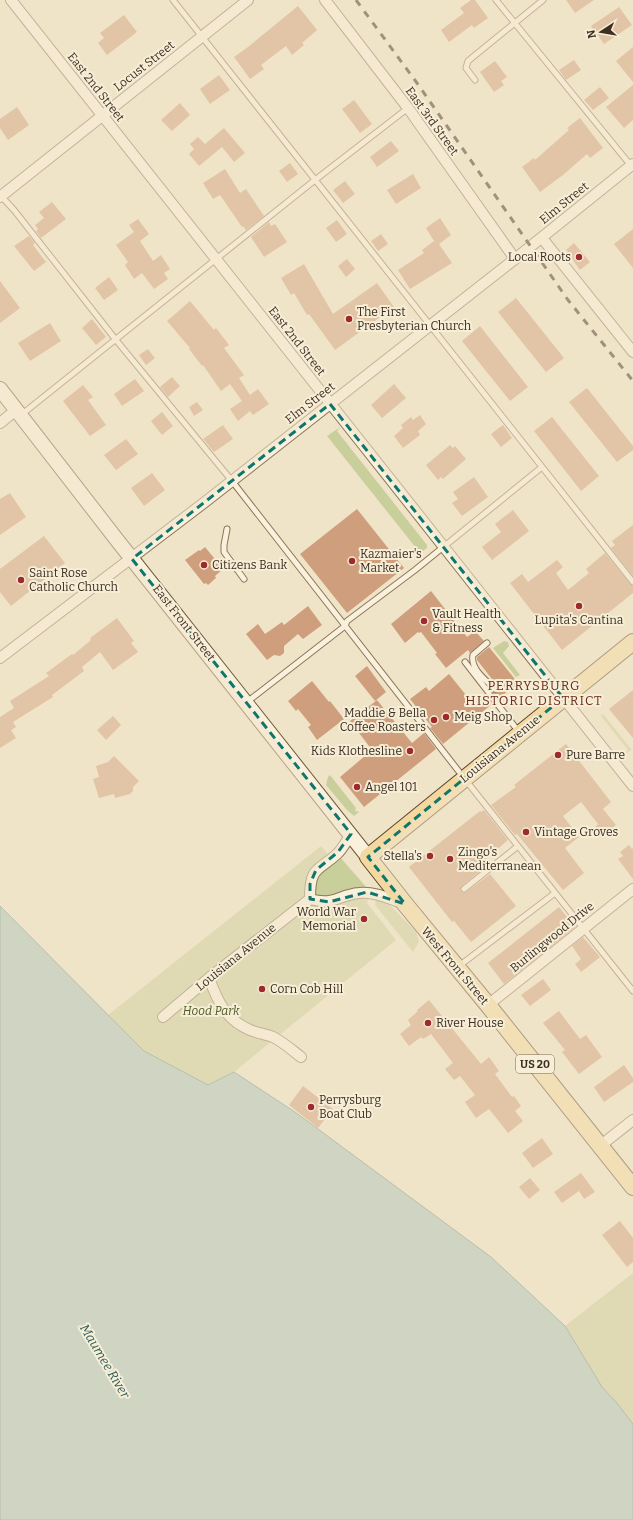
<svg xmlns="http://www.w3.org/2000/svg" width="633" height="1520" font-family="Bitter,serif">
<style>
.green{fill:#c9cf9b}
.water{fill:#a9c4bc;stroke:#6f938a}
.building{fill:#cf9f7d}
.lines{fill:none;stroke-linecap:round;stroke-linejoin:round}
.service-casing{stroke:#8d765c;stroke-width:7}
.minor-casing{stroke:#8d765c;stroke-width:12}
.secondary-casing{stroke:#6f573f;stroke-width:16}
.primary-casing{stroke:#5b4430;stroke-width:18}
.service{stroke:#faf1dc;stroke-width:5}
.minor{stroke:#faf1dc;stroke-width:10}
.secondary{stroke:#faf1dc;stroke-width:14}
.primary{stroke:#f3d9a0;stroke-width:16}
.rail{stroke:#3d2e20;stroke-width:3;stroke-dasharray:7 7;stroke-linecap:butt}
.marked{fill:none;stroke:#0f766e;stroke-width:3;stroke-dasharray:8 5;stroke-linejoin:round}
.poi-dot{fill:#9e2a2b;stroke:#f7eed8;stroke-width:1.5}
.labels{text-anchor:middle;dominant-baseline:central;stroke-width:4;stroke-linejoin:round;paint-order:stroke}
.shield{fill:#f7eed8;stroke:#756857;stroke-width:1}
.shield-label{font-size:11px;font-weight:bold;fill:#3d2e20}
.street-label{font-size:12px;fill:#3d2e20;stroke:#f7eed8}
.poi-label{font-size:12px;fill:#3d2e20;stroke:#f7eed8;text-anchor:start}
.park-label{font-size:12px;font-style:italic;fill:#4d5a26;stroke:#f7eed8}
.neighbourhood-label{font-size:13px;letter-spacing:1px;fill:#6b2e1e;stroke:#f7eed8}
.water-label{font-size:13px;font-style:italic;fill:#2f5d5a;stroke:#f7eed8}
</style>
<rect width="100%" height="100%" fill="#f0e4c8"/>
<!-- green -->
<path class="green" d="M340,427l-3,4 90,114v3l-7,5 -93,-117z
M504,641l4,1 1,4 -6,7 17,22 -4,2 -23,-29z
M603,714l29,36 -10,5 6,-5 -27,-34z
M330,775l26,33 -1,2 2,2 1,-1 1,1 -5,4 -7,-6 -21,-25 2,-8z
M321,846l13,15 6,-4 27,31 -11,1 9,11 3,-1 -1,4 29,37 -162,132 -26,13 -64,-34 -36,-36z
M376,897l17,11 23,24 3,10 -6,10 -38,-47z
M633,1273v151l-17,-22 -14,-15 -37,-61z"/>
<!-- water -->
<path class="water" d="M0,906l144,145 64,34 26,-13 61,40 196,145 74,69 37,61 14,15 17,22v96h-633z"/>
<!-- building -->
<path class="building" d="M471,0h4l13,18 -14,10 -2,-3 -23,17 -8,-12 23,-17 -4,-5z
M566,0h28l-19,13z
M298,6l19,24 -15,13 2,2 -12,10 -6,-9 -25,19 3,4 -14,10 -16,-22 14,-10z
M619,7l13,18 -28,19 -13,-18z
M124,15l13,17 -30,23 -9,-12 6,-5 -4,-5z
M633,47v35l-17,-21z
M574,60l7,10 -15,10 -7,-10z
M495,61l12,16 -6,4 3,4 -10,7 -14,-20z
M219,75l11,15 -20,14 -10,-15z
M633,85v35l-9,8 -18,-21z
M600,87l9,11 -16,12 -9,-10z
M354,100l18,24 -12,9 -18,-24z
M180,103l10,12 -18,16 -11,-11z
M17,107l12,18 -21,15 -8,-12v-9z
M580,118l23,30 -13,10 -3,-4 -24,21 -23,17 -18,-25 12,-9 1,2 34,-30 -2,-2z
M224,128l21,25 -11,9 -12,-15 -23,19 -10,-12 5,-5 -4,-5 8,-7 7,7z
M391,141l8,10 -22,16 -7,-10z
M290,163l8,11 -11,8 -8,-11z
M225,169l15,24 6,-4 18,27 -18,14 -3,-4 -1,1 -22,-32 -7,4 -10,-16z
M413,174l8,14 -25,16 -9,-14z
M345,181l10,13 -12,9 -10,-13z
M52,202l14,17 -25,19 -5,-7 2,-2 -3,-4 9,-7 -5,-6z
M440,218l11,17 -12,9 13,19 -42,26 -12,-19 26,-17 -2,-3 12,-9 -8,-13z
M138,219l11,15 -9,7 13,20 8,-6 9,14 -6,4 4,6 -14,10 -12,-16 -8,6 -9,-14 3,-3 -12,-17 18,-13 -5,-7z
M337,220l10,14 -11,8 -10,-14z
M269,222l2,4 4,-2 12,18 -23,15 -13,-20z
M633,229v39l-19,-24z
M381,234l7,10 -10,7 -7,-10z
M29,236l6,7 -2,2 13,17 -12,9 -20,-25z
M574,243l16,19 -10,8 -13,-18h1l-2,-2z
M347,259l8,10 -9,8 -8,-11z
M304,264l29,50 44,-31 17,24 -59,43 -26,-36 -2,1 -13,-22 -3,2 -10,-17z
M109,277l9,13 -14,10 -9,-12z
M0,281l20,27 -20,15z
M516,298l48,60 -18,14 -48,-60z
M190,301l24,29 2,-2 13,17 -5,3 20,27 -5,3 11,17 8,-6 11,15 -16,11 -3,-4 -12,10 -8,-12 12,-8 -12,-17 -9,7 -18,-26 -1,1 -13,-17 1,-1 -23,-27z
M92,319l14,18 -10,8 -14,-17z
M50,323l11,18 -31,20 -12,-18z
M480,326l48,61 -18,14 -48,-60z
M148,349l7,9 -9,7 -7,-10z
M172,377l8,9 -12,11 -8,-10z
M135,379l9,12 -22,15 -8,-12z
M394,384l12,14 -24,20 -11,-13z
M83,385l10,12 -5,3 18,25 -16,11 -27,-35z
M587,388l46,58v4l-16,12 -48,-60z
M197,402l6,8 -9,6 -5,-9z
M162,412l11,14 -11,9 -11,-14z
M420,415l6,9 -8,7 2,4 -17,13 -9,-12 9,-8 -2,-3 10,-8 2,3z
M552,417l47,59 -18,15 -47,-60z
M223,425l10,14 -19,13 -11,-13z
M503,425l9,13 -11,9 -10,-13z
M126,439l12,15 -22,16 -12,-15z
M450,445l3,3 2,-2 11,13 -23,20 -2,-2 -3,3 -12,-15z
M152,473l13,17 -21,16 -13,-18z
M474,477l14,20 -26,19 -10,-13 6,-4 -5,-7z
M10,493l16,24 -26,18v-36z
M357,509l47,59 -57,45 -47,-59z
M513,510l16,21 -37,29 -10,-13 19,-15 -6,-8z
M633,525v51l-22,-28 4,-3 -3,-4z
M44,536l21,27 -54,43 -11,-14v-23z
M205,547l18,22 -8,7 1,2 -8,7 -2,-2 -2,1 -19,-24 14,-10 1,1z
M605,553l25,31 3,2v7l-71,57 -52,-67 12,-9 6,8 29,-22 6,7 -7,6 12,17 21,-17 -3,-4z
M431,591l36,46 8,-6 9,10 -14,12 -2,-3 -22,18 -11,-14 2,-1 -16,-21 -2,1 -1,-1 -13,11 -14,-19z
M308,606l14,19 -19,14 -5,-5 -14,12v7l-4,3 -6,-1 -7,5 -21,-26 12,-10 7,10 17,-12 2,3z
M117,618l17,23 -3,2 7,9 -25,18 -13,-18 -18,15 2,4 -32,24 1,2 -40,25 3,5 -5,3 5,8 -16,10v-31l14,-9 -4,-7 39,-25 -3,-3 26,-19 1,1 18,-15 -1,-2z
M489,647l29,36 -20,16 -3,-2 -3,1 -1,3 1,3 -49,40 -13,-16 2,-1 -22,-28 16,-12 3,4 20,-17 25,31 12,-9h5l2,-4 5,-1 1,-3 -22,-28v-3z
M367,666l19,26 -11,9 -20,-25z
M312,681l17,21 1,-1 14,18 -27,21 -9,-13 3,-2 -13,-16 -2,2 -8,-10z
M633,690v48l-24,-29z
M377,700l35,43 12,-10 12,16 -72,58 -24,-30 32,-27 -22,-29z
M113,716l8,9 -15,15 -9,-10z
M566,744l45,58 -8,7 13,16 -14,11 -7,-9 3,-3 -17,-22 -18,14 16,21 -14,11 19,25 -21,17 -46,-56 -2,1 -24,-30 25,-18 -2,-2z
M114,756l25,25 -6,6v4l-3,3 -15,4 -1,-4 -15,4 -6,-19 6,-2 -3,-11 12,-4z
M484,810l24,30 -27,23 4,4 -23,19 -2,4 3,3 3,-1 24,-18 26,32 -45,36 -17,-21 -2,1 -43,-55 71,-56 1,1z
M629,845l3,4 1,-1v31l-15,-20 5,-3 -3,-4z
M559,907l16,20 -71,57 -16,-21z
M583,937l17,20 -19,15 -6,-8 6,-5 -9,-13z
M543,979l8,11 -21,16 -9,-11z
M429,1000l52,64 8,-7 10,14 -4,3 17,23 2,-1 7,10 -6,5 8,10 -15,12 -19,-24 -13,9 -11,-16 10,-7 -15,-19 -6,4 -9,-11 8,-6 -22,-29 -8,5 -2,-2 -12,9 -9,-12 11,-9 -3,-5 10,-9 -1,-1z
M559,1011l21,28 6,-4 16,22 -23,17 -17,-22 3,-2 -22,-27z
M624,1065l9,13v4l-29,20 -10,-15z
M303,1086l30,23 -15,19 -29,-23z
M542,1138l11,16 -20,14 -11,-15z
M581,1173l14,19 -11,7 -5,-8 -17,12 -8,-11z
M530,1178l10,12 -11,9 -10,-12z
M620,1221l13,17v24l-6,5 -25,-32z"/>
<g class="lines">
<defs>
<path id="service" d="M173,0l460,582
M496,0l136,167
M475,80l-9,-12 2,-7 75,-61
M0,195l14,15 102,130 116,141 232,297 169,213
M21,415l294,-235 93,-72
M227,529l-3,16v7l20,27
M487,643l-14,12c-3,14 13,25 22,34
M465,662l24,31
M495,701l24,31
M247,702l98,-76 2,-5 68,-51 127,-103
M464,889l54,-43
M459,966l96,-73"/>
<path id="minor" d="M11,0l622,786
M325,0l83,108 107,151
M0,197l248,-197
M542,238l91,114
M0,423l16,-13
M0,658l205,-156 310,-243 118,-95
M310,899c24,7 28,-4 49,-6 15,-2 31,6 45,11
M310,899c0,-34 8,-27 28,-46 5,-5 9,-13 13,-19
M209,978c9,24 16,41 41,52 7,3 15,4 23,7 10,5 19,13 28,20
M488,1005l145,-116
M163,1017l46,-39 101,-79
M600,1146l33,-26"/>
<path id="secondary" d="M0,389l117,151 251,317"/>
<path id="primary" d="M633,642l-265,215 37,47 83,101 145,182"/>
</defs>
<!-- service casing -->
<use href="#service" class="service-casing"/>
<!-- minor casing -->
<use href="#minor" class="minor-casing"/>
<!-- secondary casing -->
<use href="#secondary" class="secondary-casing"/>
<!-- primary casing -->
<use href="#primary" class="primary-casing"/>
<!-- service -->
<use href="#service" class="service"/>
<!-- minor -->
<use href="#minor" class="minor"/>
<!-- secondary -->
<use href="#secondary" class="secondary"/>
<!-- primary -->
<use href="#primary" class="primary"/>
<!-- rail -->
<path class="rail" d="M356,0l61,83 151,217 65,81"/>
</g>
<!-- marked area -->
<path d="M0 0H633V1520H0ZM330,404l233,294 -195,159 37,47 -38,-12 -38,10 -19,-3v-15l6,-14 22,-18 13,-18 -219,-275z" fill="#f0e4c8" fill-opacity=".55" fill-rule="evenodd"/>
<path class="marked" d="M330,404l233,294 -195,159 37,47 -38,-12 -38,10 -19,-3v-15l6,-14 22,-18 13,-18 -219,-275z"/>
<!-- markers -->
<g class="poi-dot">
<circle cx="579" cy="257" r="4"/>
<circle cx="349" cy="319" r="4"/>
<circle cx="352" cy="561" r="4"/>
<circle cx="204" cy="565" r="4"/>
<circle cx="21" cy="580" r="4"/>
<circle cx="579" cy="606" r="4"/>
<circle cx="424" cy="621" r="4"/>
<circle cx="446" cy="717" r="4"/>
<circle cx="434" cy="720" r="4"/>
<circle cx="410" cy="751" r="4"/>
<circle cx="558" cy="755" r="4"/>
<circle cx="357" cy="787" r="4"/>
<circle cx="526" cy="832" r="4"/>
<circle cx="430" cy="856" r="4"/>
<circle cx="450" cy="859" r="4"/>
<circle cx="364" cy="919" r="4"/>
<circle cx="262" cy="989" r="4"/>
<circle cx="428" cy="1023" r="4"/>
<circle cx="311" cy="1107" r="4"/>
</g>
<g class="labels">
<!-- shield labels -->
<rect class="shield" x="516" y="1055" width="38" height="18" rx="3"/>
<g class="shield-label">
<text x="535" y="1064">US 20</text>
</g>
<!-- street labels -->
<g class="street-label">
<text transform="translate(144 66) rotate(-38)">Locust Street</text>
<text transform="translate(96 87) rotate(52)">East 2nd Street</text>
<text transform="translate(432 121) rotate(54)">East 3rd Street</text>
<text transform="translate(564 203) rotate(-39)">Elm Street</text>
<text transform="translate(297 341) rotate(52)">East 2nd Street</text>
<text transform="translate(310 403) rotate(-38)">Elm Street</text>
<text transform="translate(184 623) rotate(52)">East Front Street</text>
<text transform="translate(500 749) rotate(-39)">Louisiana Avenue</text>
<text transform="translate(552 937) rotate(-39)">Burlingwood Drive</text>
<text transform="translate(236 957) rotate(-39)">Louisiana Avenue</text>
<text transform="translate(455 966) rotate(50)">West Front Street</text>
</g>
<!-- poi labels -->
<g class="poi-label">
<text x="571" y="257" text-anchor="end">Local Roots</text>
<text x="357" y="312">The First<tspan x="357" dy="14">Presbyterian Church</tspan></text>
<text x="360" y="554">Kazmaier's<tspan x="360" dy="14">Market</tspan></text>
<text x="212" y="565">Citizens Bank</text>
<text x="29" y="573">Saint Rose<tspan x="29" dy="14">Catholic Church</tspan></text>
<text x="432" y="614">Vault Health<tspan x="432" dy="14">&amp; Fitness</tspan></text>
<text x="579" y="620" text-anchor="middle">Lupita's Cantina</text>
<text x="426" y="713" text-anchor="end">Maddie &amp; Bella<tspan x="426" dy="14">Coffee Roasters</tspan></text>
<text x="454" y="717">Meig Shop</text>
<text x="402" y="751" text-anchor="end">Kids Klothesline</text>
<text x="566" y="755">Pure Barre</text>
<text x="365" y="787">Angel 101</text>
<text x="534" y="832">Vintage Groves</text>
<text x="458" y="852">Zingo's<tspan x="458" dy="14">Mediterranean</tspan></text>
<text x="422" y="856" text-anchor="end">Stella's</text>
<text x="356" y="912" text-anchor="end">World War<tspan x="356" dy="14">Memorial</tspan></text>
<text x="270" y="989">Corn Cob Hill</text>
<text x="436" y="1023">River House</text>
<text x="319" y="1100">Perrysburg<tspan x="319" dy="14">Boat Club</tspan></text>
</g>
<!-- park labels -->
<g class="park-label">
<text x="211" y="1011">Hood Park</text>
</g>
<!-- neighbourhood labels -->
<g class="neighbourhood-label">
<text x="534" y="685">PERRYSBURG<tspan x="534" dy="15">HISTORIC DISTRICT</tspan></text>
</g>
<!-- water labels -->
<g class="water-label">
<text transform="translate(105 1361) rotate(59)">Maumee River</text>
</g>
</g>
<!-- north arrow -->
<g transform="translate(601 32) rotate(258)" stroke="#f7eed8" stroke-width="3" paint-order="stroke">
<path d="M0-3L7 15L0 10L-7 15Z" fill="#3d2e20"/>
<text y="-6" font-size="11" font-weight="bold" text-anchor="middle" fill="#3d2e20">N</text>
</g>
</svg>
